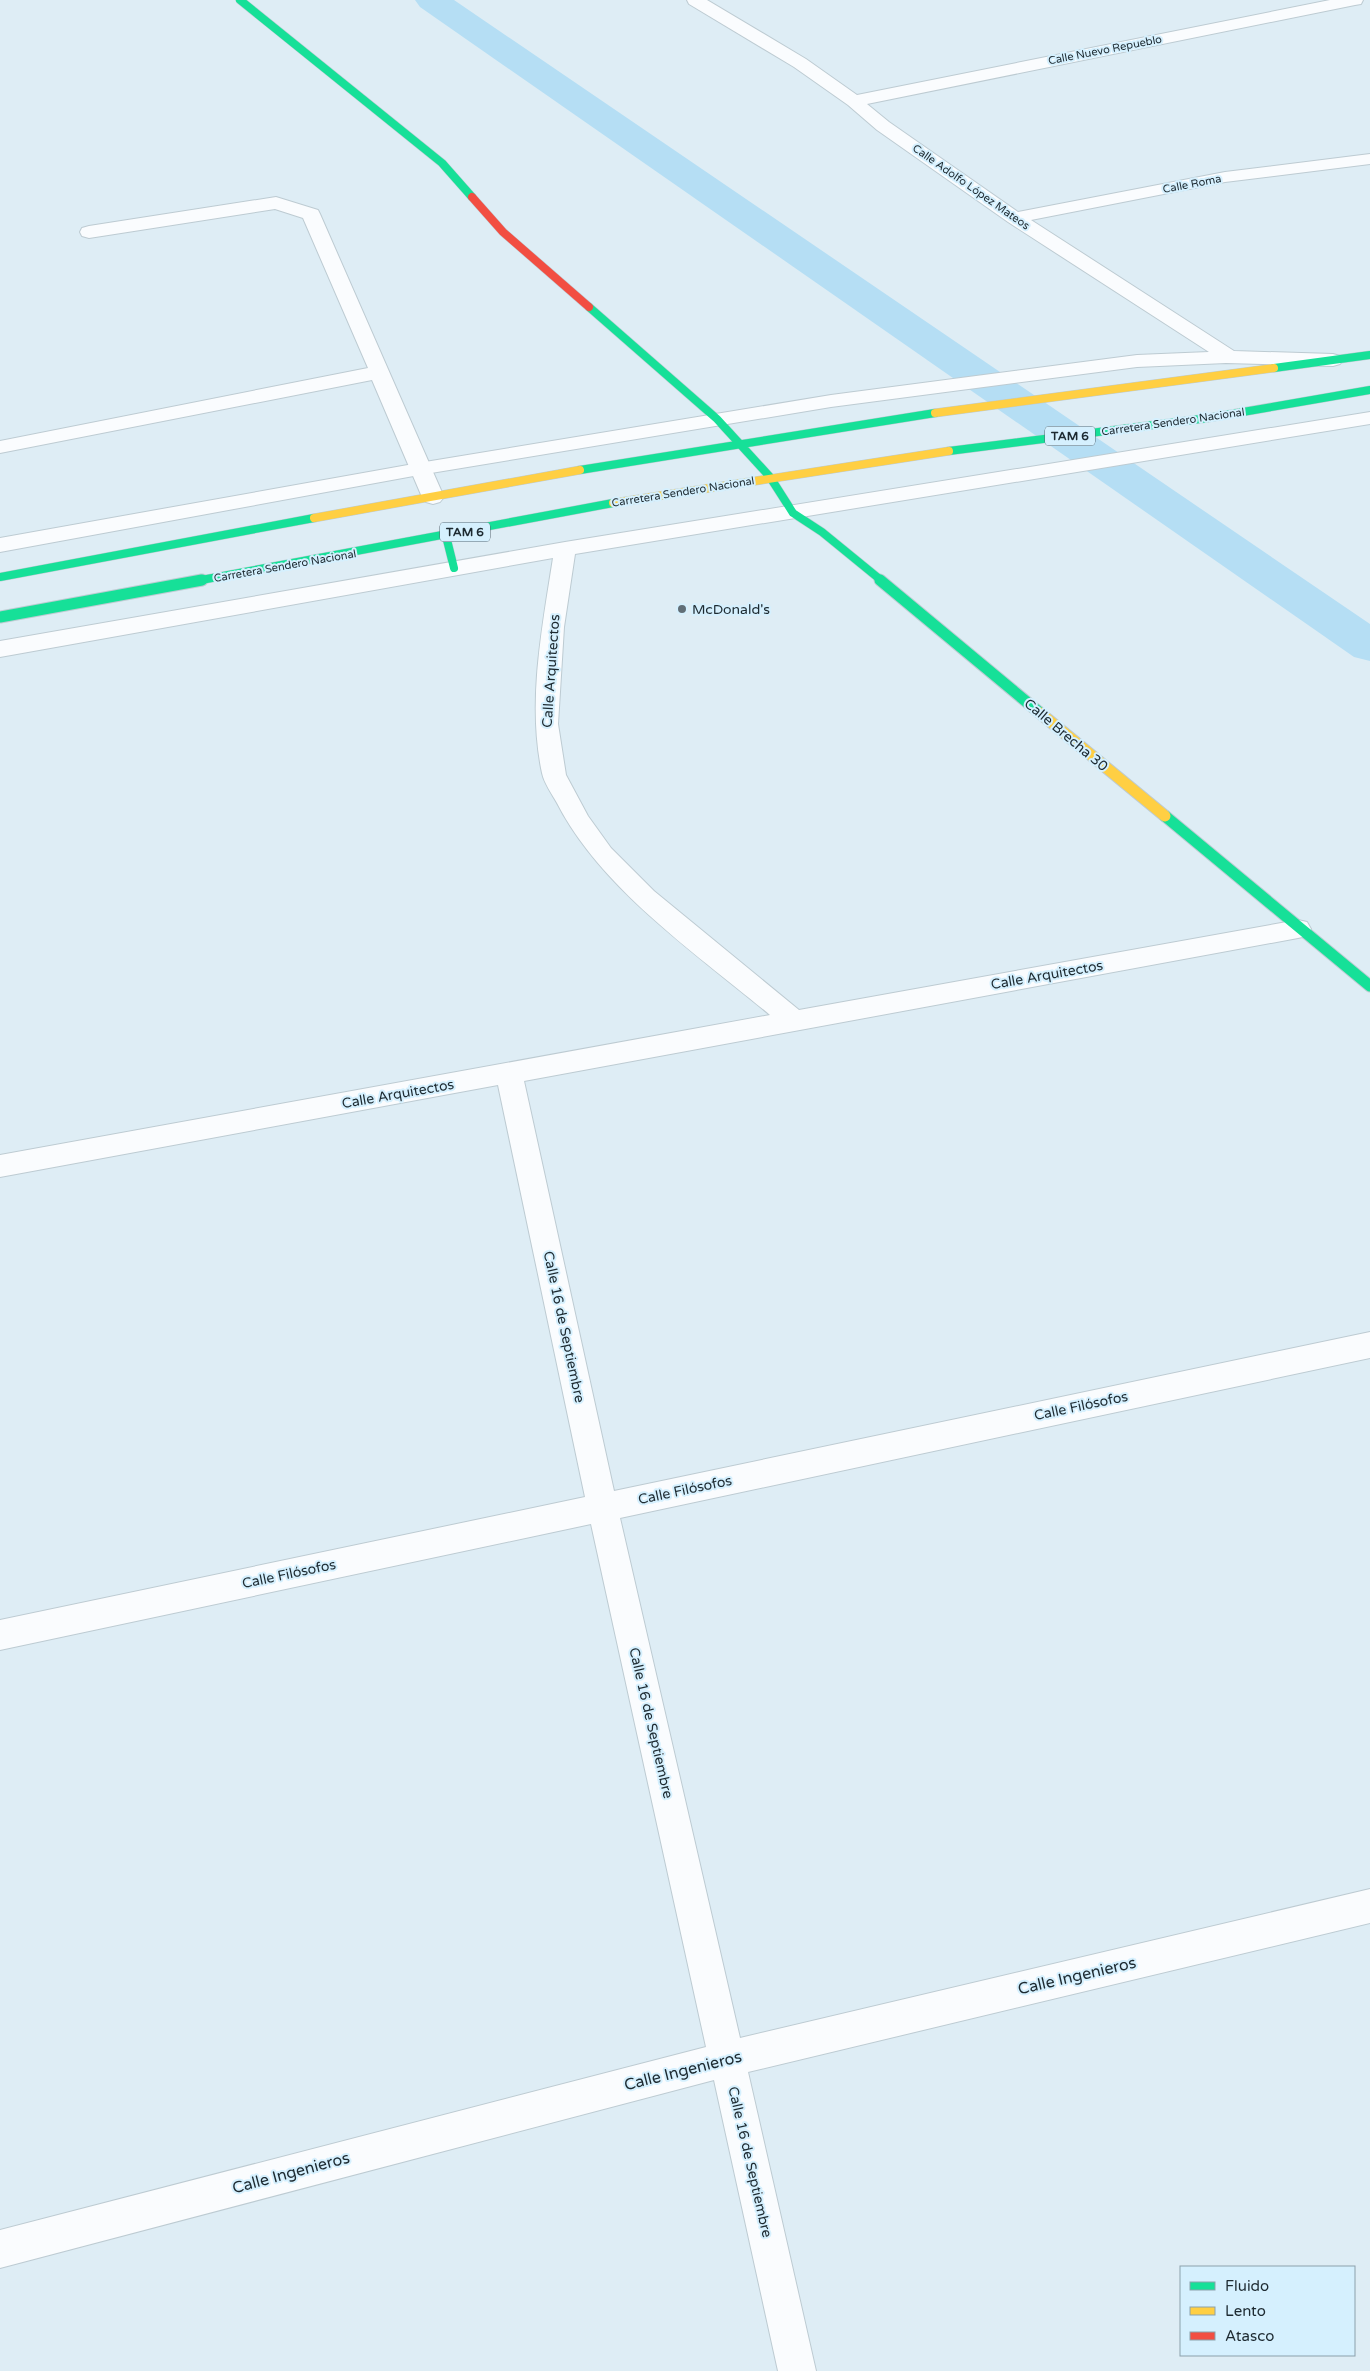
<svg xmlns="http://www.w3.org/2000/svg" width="1370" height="2371" font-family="'Varela Round',sans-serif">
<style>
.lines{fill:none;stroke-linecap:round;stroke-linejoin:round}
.canal{fill:#b5def4;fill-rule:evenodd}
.lane-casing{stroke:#bdcbd2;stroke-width:2}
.street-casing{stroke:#bdcbd2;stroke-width:2}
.fast-far1-casing{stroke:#bdcbd2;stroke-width:9}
.fast-casing{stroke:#bdcbd2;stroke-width:13}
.slow-far1-casing{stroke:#bdcbd2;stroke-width:9}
.slow-casing{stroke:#bdcbd2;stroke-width:13}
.jam-casing{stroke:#bdcbd2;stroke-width:9}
.lane{fill:#fafcfe;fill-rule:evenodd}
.street{fill:#fafcfe;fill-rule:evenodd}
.fast-far1{stroke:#16e098;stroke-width:8}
.fast{stroke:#16e098;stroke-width:11}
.slow-far1{stroke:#ffcf43;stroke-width:8}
.slow{stroke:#ffcf43;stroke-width:11}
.jam{stroke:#f24e42;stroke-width:8}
.poi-dot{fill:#616e76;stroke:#d5f0fe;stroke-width:2}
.labels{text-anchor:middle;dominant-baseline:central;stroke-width:4;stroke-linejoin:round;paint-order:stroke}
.far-street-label{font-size:11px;fill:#1d2a31;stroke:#d5f0fe}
.shield{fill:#d5f0fe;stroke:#54656e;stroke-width:1}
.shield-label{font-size:12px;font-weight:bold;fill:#1d2a31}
.poi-label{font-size:14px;fill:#1d2a31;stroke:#d5f0fe;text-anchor:start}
.street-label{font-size:14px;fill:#1d2a31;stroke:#d5f0fe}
.near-street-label{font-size:16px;fill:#1d2a31;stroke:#d5f0fe}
</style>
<rect width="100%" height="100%" fill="#deedf5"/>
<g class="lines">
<!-- canal -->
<path class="canal" d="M415,0h39l916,624v37l-16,-4 -934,-650z"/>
<defs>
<path id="lane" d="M276,197l42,13 2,4 124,283 -4,5 -7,2 -7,-2 -4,-5 -50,-117 -372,73v-12l368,-73 -65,-150 -28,-9 -186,29 -7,-2 -2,-4 2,-4 7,-2z"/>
<path id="street" d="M687,0h20l99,59 51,36 473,-95h33l-2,4 -6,1 -488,99 22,18 129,90 207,-40 145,-18v10l-145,18 -194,38 203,131 99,3 7,2 3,4 -3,4 -7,2 -107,-3 -89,4 -306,40 -412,68 -419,77v-14l419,-75 412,-68 306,-40 72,-3 -201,-130 -131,-92 -29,-25 -54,-38 -105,-63z
M1370,412v12l-795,130 -11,73 -6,97 8,51 22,41 23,32 43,43 145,119 499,-90 9,2 4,7 -4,7 -9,2 -774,143 90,410 756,-159v26l-750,160 120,520 630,-149v34l-622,149 68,299h-38l-64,-291 -714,188v-38l706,-183 -115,-523 -591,126v-30l585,-123 -87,-412 -498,92v-22l770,-140c-73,-61 -169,-126 -213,-212 -5,-9 -13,-20 -15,-30 -15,-70 0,-145 11,-215l-553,99v-16l565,-99z"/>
<path id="fast-far1" d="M240,0l202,163 30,34
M589,307l128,112 53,58 23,36 29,19 60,49
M1274,368l96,-13
M949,451l259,-33 162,-28
M580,470l355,-57
M446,536l8,32
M0,577l314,-59
M196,581l417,-78"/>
<path id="fast" d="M880,580l160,133
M0,617l202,-37
M1165,816l205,170"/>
<path id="slow-far1" d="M935,413l339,-45
M613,503l336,-52
M314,518l266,-48"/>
<path id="slow" d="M1040,713l125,103"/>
<path id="jam" d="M472,197l31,35 86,75"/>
</defs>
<!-- lane casing -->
<use href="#lane" class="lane-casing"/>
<!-- street casing -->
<use href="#street" class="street-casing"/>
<!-- fast-far1 casing -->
<use href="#fast-far1" class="fast-far1-casing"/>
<!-- fast casing -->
<use href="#fast" class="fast-casing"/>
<!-- slow-far1 casing -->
<use href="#slow-far1" class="slow-far1-casing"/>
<!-- slow casing -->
<use href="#slow" class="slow-casing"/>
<!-- jam casing -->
<use href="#jam" class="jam-casing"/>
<!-- lane -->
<use href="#lane" class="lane"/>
<!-- street -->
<use href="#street" class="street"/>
<!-- fast-far1 -->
<use href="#fast-far1" class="fast-far1"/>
<!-- fast -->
<use href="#fast" class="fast"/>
<!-- slow-far1 -->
<use href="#slow-far1" class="slow-far1"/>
<!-- slow -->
<use href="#slow" class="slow"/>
<!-- jam -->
<use href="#jam" class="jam"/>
</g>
<!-- markers -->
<circle class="poi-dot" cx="682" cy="609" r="5"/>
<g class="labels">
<!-- far-street labels -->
<g class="far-street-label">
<text transform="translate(1105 50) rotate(-11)">Calle Nuevo Repueblo</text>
<text transform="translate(1192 184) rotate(-11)">Calle Roma</text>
<text transform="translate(971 187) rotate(35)">Calle Adolfo López Mateos</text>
<text transform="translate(1173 422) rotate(-8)">Carretera Sendero Nacional</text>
<text transform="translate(683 492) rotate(-9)">Carretera Sendero Nacional</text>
<text transform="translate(285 566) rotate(-10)">Carretera Sendero Nacional</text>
</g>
<!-- shield labels -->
<g class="shield">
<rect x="1045" y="426.5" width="50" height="19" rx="4"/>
<rect x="440" y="522.5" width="50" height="19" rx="4"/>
</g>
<g class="shield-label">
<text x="1070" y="436">TAM 6</text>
<text x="465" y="532">TAM 6</text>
</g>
<!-- poi labels -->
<g class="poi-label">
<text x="692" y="609">McDonald's</text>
</g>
<!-- street labels -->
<g class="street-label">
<text transform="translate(551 671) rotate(-86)">Calle Arquitectos</text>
<text transform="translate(1066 735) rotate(40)">Calle Brecha 30</text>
<text transform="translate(1047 975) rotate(-10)">Calle Arquitectos</text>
<text transform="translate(398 1094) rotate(-10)">Calle Arquitectos</text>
<text transform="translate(564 1327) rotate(78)">Calle 16 de Septiembre</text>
<text transform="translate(1081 1406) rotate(-12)">Calle Filósofos</text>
<text transform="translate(685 1490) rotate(-12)">Calle Filósofos</text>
<text transform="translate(289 1574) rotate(-12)">Calle Filósofos</text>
<text transform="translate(651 1723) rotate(77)">Calle 16 de Septiembre</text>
<text transform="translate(750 2162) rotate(77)">Calle 16 de Septiembre</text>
</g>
<!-- near-street labels -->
<g class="near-street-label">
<text transform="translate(1077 1976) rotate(-13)">Calle Ingenieros</text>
<text transform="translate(683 2071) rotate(-14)">Calle Ingenieros</text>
<text transform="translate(291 2173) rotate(-15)">Calle Ingenieros</text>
</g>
</g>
<!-- legend -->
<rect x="1180" y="2266" width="175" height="90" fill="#d5f0fe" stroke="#8ba1ac"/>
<rect x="1190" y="2282" width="25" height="8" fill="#16e098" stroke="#8ba1ac"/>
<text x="1225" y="2291" font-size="15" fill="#1d2a31">Fluido</text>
<rect x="1190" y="2307" width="25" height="8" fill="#ffcf43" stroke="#8ba1ac"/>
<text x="1225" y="2316" font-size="15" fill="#1d2a31">Lento</text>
<rect x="1190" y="2332" width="25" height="8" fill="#f24e42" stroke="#8ba1ac"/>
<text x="1225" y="2341" font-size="15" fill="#1d2a31">Atasco</text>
</svg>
